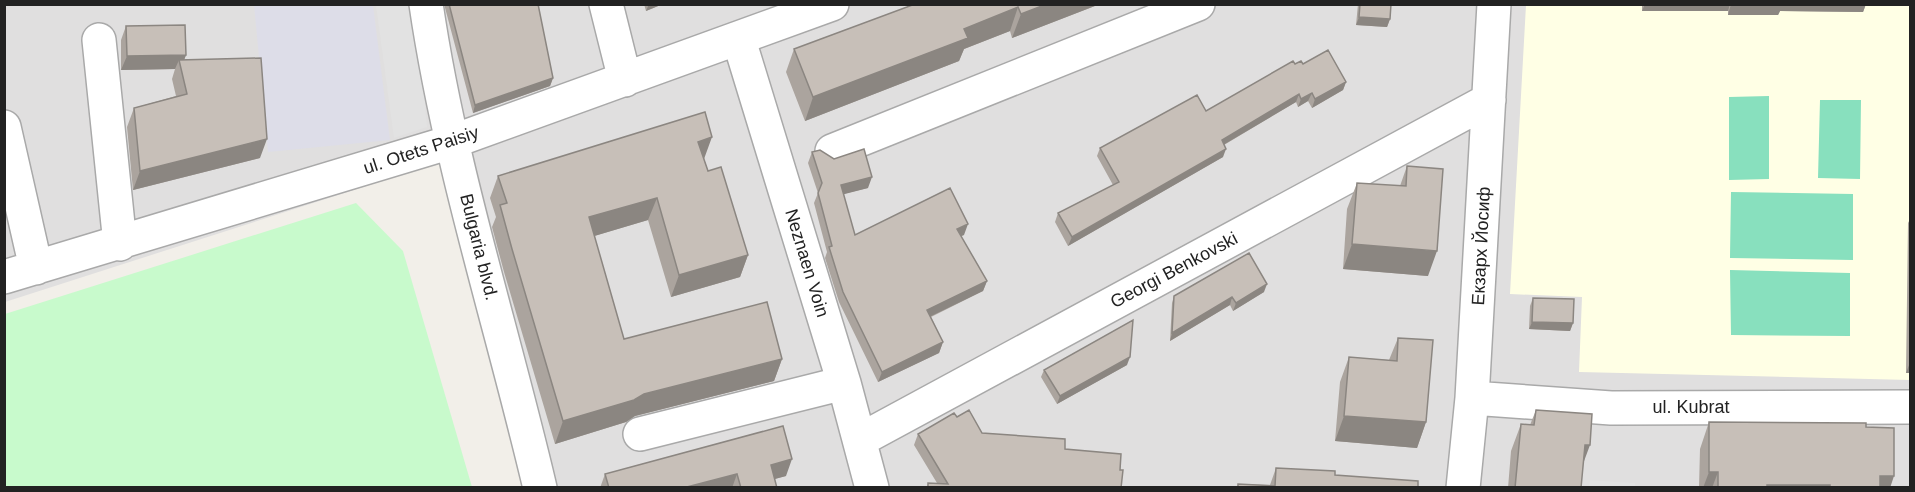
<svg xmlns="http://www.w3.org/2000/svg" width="1915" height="492" font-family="Arial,sans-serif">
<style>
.residential{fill:#e0dfdf}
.education{fill:#ffffe5}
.park{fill:#c8facc}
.pitch{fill:#88e0be}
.parking{fill:#e2e2e2}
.plaza{fill:#dddde8}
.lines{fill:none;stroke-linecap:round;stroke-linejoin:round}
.minor-casing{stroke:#a9a9a9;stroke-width:36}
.minor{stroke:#fff;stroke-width:33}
.wall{fill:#aba49e}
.shaded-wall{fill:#8b8681}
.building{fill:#c7bfb8;stroke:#8b8681;stroke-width:1.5}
.labels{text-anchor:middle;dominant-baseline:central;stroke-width:5;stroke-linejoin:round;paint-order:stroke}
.street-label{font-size:18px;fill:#222;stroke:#fff}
</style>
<rect width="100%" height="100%" fill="#f2efe9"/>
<!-- residential -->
<path class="residential" d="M5,5h1905v482h-1386l-83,-325 -436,140z"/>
<!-- education -->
<path class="education" d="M1526,5h384v375l-331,-8 3,-75 -72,-3z"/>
<!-- park -->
<path class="park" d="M356,203l47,48 69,236h-467v-173z"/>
<!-- pitch -->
<path class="pitch" d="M1769,96v83l-40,1v-83z
M1820,100h41l-1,79 -42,-1z
M1731,192l122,2v66l-123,-2z
M1730,270l120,3v63l-119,-1z"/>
<!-- parking -->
<path class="parking" d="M376,5h40l11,122 -33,11z
M1590,480l45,3v4h-46z"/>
<!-- plaza -->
<path class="plaza" d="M254,5h119l17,135 -122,12z"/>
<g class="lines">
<defs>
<path id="minor" d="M426,4c24,164 76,322 114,484
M606,4l19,76
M99,40l21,204
M739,40l105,343 28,105
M4,127l32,141
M832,151l366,-147
M4,277l447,-135 381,-138
M1472,398l139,10 299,-1
M640,434l204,-51
M860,440l629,-340
M1463,488l9,-90 22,-394"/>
</defs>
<!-- minor casing -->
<use href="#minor" class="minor-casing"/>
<!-- minor -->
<use href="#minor" class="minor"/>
</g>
<!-- wall -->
<path class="wall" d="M444,4h94l15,74 -3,8 -77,27z
M644,4h19l-17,7z
M915,4h185l-88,34 -2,-7 -46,18 -5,12 -154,60 -19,-49 8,-23z
M1358,4h33l-1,15 -3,8 -31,-2z
M1642,4h224l-3,8 -83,-1 -2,4h-50v-4h-86z
M126,26l60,29 -2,5 76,98 -127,32 -6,-63 7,-19 42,-12 -4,-17 3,-10 -54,1v-30z
M1295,64h8l43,18 -3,8 -31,18 -4,-7 -10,6 -2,-5 -72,43 -1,12 -155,89 -13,-24 3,-9 55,-28 -16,-29 3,-8 106,-37z
M812,152l56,36 -25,6 12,41h109l-3,1 26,45 -4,10 -52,26 12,25 -4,11 -61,29 -39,-80 -14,-44 2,-6 -13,-49 4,-10 -10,-30z
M704,159l4,12 40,84 -8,22 -69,20 -23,-77 -54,16 30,103 158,20 -8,22 -139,35 -9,6 -71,22 -51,-172 -12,-45 4,-10 -6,-19 8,-22z
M1407,166l21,110 -85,-7 4,-60 10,-26 43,3z
M1911,217v156h-5l2,-150z
M1264,292l-31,19 -3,-6 -60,36 2,-38 2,-7z
M1533,298l40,25 -3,8 -41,-2 1,-23z
M1398,338l28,84 -9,26 -82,-7 5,-59 9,-25 40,3z
M1127,365l-70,39 -16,-27 3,-7z
M1536,410l47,53 -2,25h-73l3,-37 10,-27 9,1z
M957,417l25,16 83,16 55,21 1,18h-194l1,-5h9l-23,-38 4,-11z
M1709,422l157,5 24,61h-191l1,-39z
M783,426l3,50 -12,3 3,9h-177l5,-14z
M1276,468l59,7 83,13h-181l1,-4 32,1z"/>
<!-- shaded-wall -->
<path class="shaded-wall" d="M649,4h14l-17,7z
M1047,4h53l-88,34 9,-24z
M1645,4h85l-2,7h-86z
M1731,4h135l-3,8 -83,-1 -2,4h-50z
M1018,7l-8,24 -46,18 -5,12 -154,60 8,-24 151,-68z
M1359,17l31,2 -3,8 -31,-2z
M186,55l-5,13 -2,-8 -4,9 -54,1 6,-14z
M553,78l-3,8 -77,27 2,-8z
M1346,82l-3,8 -31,18 3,-9z
M1312,93l-4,8 -10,6 3,-8z
M1299,94l-3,8 -78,46 4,-8z
M712,137l-8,22 -6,-17z
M267,139l-7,19 -127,32 7,-19z
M1226,149l-3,8 -155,89 4,-9z
M872,177l-4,11 -31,8 4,-11z
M657,198l-9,22 -67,20 8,-23z
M968,224l-4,11 -11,4 4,-10z
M1352,244l85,7 -9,25 -85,-7z
M748,255l-8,22 -69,20 8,-22z
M987,281l-4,10 -60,29 4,-10z
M1267,284l-3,8 -31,19 3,-8z
M1232,297l-2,8 -60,36 2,-8z
M1532,322l41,1 -3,8 -41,-2z
M943,342l-4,11 -61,29 4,-10z
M1130,357l-3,8 -70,39 3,-8z
M782,359l-8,22 -139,35 -9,6 -71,22 8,-23 81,-27z
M1911,360v13h-5z
M1344,416l82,6 -9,26 -82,-7z
M1585,445h5l-10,27z
M792,459l-6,17 -22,6 7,-17z
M1709,472h9l-6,16h-9z
M737,474l-5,14h-49z
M1880,476h14l-4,12h-14z
M1767,485h63l-1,3h-62z"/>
<!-- building -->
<path class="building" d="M449,4h89l15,74 -78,27z
M915,4h132l-26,10 -3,-7 -54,22 4,9 -155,59 -19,-48z
M1360,4h31l-1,15 -31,-2z
M185,25l1,30 -59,1 -1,-30z
M1328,50l18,32 -31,17 -3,-6 -11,6 -2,-5 -77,46 4,9 -154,88 -14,-24 61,-31 -19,-34 97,-53 9,16 87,-50 2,3 6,-3 2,3z
M261,58l6,81 -127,32 -6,-63 53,-14 -8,-34z
M705,112l7,25 -14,5 10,29 13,-4 27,88 -69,20 -22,-77 -68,19 35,122 143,-37 15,57 -138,35 -10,6 -71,21 -51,-172 -12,-44 7,-2 -9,-27z
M864,149l8,28 -31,8 14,50 95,-47 18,36 -11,5 30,52 -60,29 16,32 -61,30 -39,-80 -14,-45 3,-1 -14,-53 4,-10 -10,-31 8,-2 14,9z
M1407,166l36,3 -6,82 -85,-7 5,-61 49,3z
M1249,253l18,31 -31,19 -4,-6 -60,36 2,-37z
M1533,298l41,1 -1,24 -41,-1z
M1133,320l-3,37 -70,39 -16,-26z
M1398,338l35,2 -7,82 -82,-6 5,-59 48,4z
M969,410l13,23 83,6v10l56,5 -1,16h3l-2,18h-193v-5l20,1 -30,-50 36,-21 3,4z
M1536,410l56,4 -2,31h-5l-4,43h-66l6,-64 13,1z
M1709,422l157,1v4l28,1v48h-14v12h-50v-3h-63v3h-49v-16h-9z
M783,426l9,33 -21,6 6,23h-36l-4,-14 -54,14h-74l-4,-14z
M1276,468l59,3v4l83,6v7h-180v-4l37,2z"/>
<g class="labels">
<!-- street labels -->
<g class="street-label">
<text transform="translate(421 150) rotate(-18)">ul. Otets Paisiy</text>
<text transform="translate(1481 246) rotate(-87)">Екзарх Йосиф</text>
<text transform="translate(479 247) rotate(76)">Bulgaria blvd.</text>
<text transform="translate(807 263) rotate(73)">Neznaen Voin</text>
<text transform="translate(1174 270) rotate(-28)">Georgi Benkovski</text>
<text x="1691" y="407">ul. Kubrat</text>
</g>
</g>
<!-- border -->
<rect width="1915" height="492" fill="none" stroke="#222222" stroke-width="12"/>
</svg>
